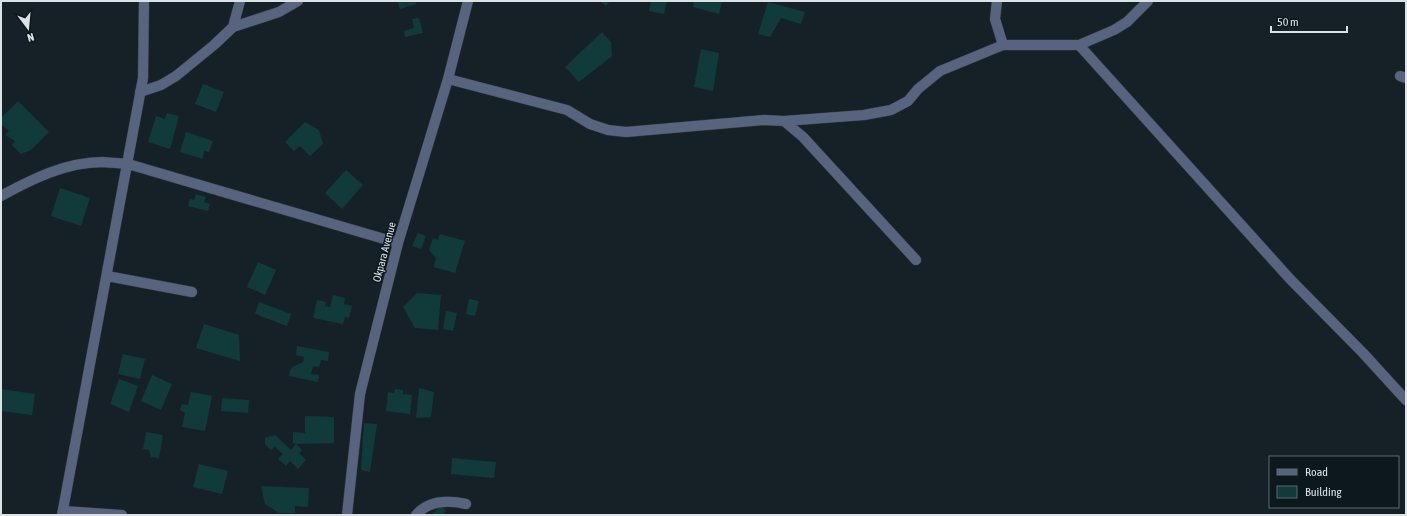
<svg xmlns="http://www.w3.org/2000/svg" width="1407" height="516" font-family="'Asap Condensed',sans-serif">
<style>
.building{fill:#113a3b}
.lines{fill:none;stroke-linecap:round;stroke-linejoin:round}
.minor-casing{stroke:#323c42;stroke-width:11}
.minor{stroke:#57637f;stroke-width:10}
.labels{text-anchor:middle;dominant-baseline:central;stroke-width:3;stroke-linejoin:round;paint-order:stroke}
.street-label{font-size:11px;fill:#dbe2e6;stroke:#0d181d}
</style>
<rect width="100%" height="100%" fill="#162127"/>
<!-- building -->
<path class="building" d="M397,1h19v3l-16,5z
M599,1h11l-4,5z
M651,1h16l-3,13 -15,-3z
M694,1h28l-3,13 -26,-7z
M768,2l37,10 -4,12 -20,-6 -11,19 -12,-3z
M419,18l4,15 -18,4 -1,-6 10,-3 -2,-9z
M602,32l9,10 1,14 -33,26 -14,-15z
M701,49l18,4 -6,38 -19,-4z
M203,84l21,8 -8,20 -21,-8z
M18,101l31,31 -18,18 -10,4 -9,-9 3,-4 -10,-6 4,-4 -8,-7v-6z
M167,113l12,3 -9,33 -22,-7 8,-26 9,3z
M305,122l14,8 4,14 -13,12 -10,-10 -6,5 -9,-9z
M186,132l27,9 -4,11 -5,-1 -1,8 -23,-7z
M346,170l17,15 -21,24 -17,-16z
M60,188l30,10 -9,28 -30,-10z
M196,194l10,3 -2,5 6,2 -2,7 -20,-5 2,-7 4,1z
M418,233l8,3 -5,13 -9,-3z
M440,234l25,7 -10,32 -21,-6 2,-9 -7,-8 4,-12 5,2z
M258,262l18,8 -11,25 -18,-8z
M417,293l24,2 -3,35 -23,-2 -12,-21z
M333,295l12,3 -1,6 8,2 -3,12 -4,-1 -2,7 -30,-6 4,-18 9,2 -1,4 5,1z
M469,299l10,2 -4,15 -9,-2z
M259,302l32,12 -4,12 -32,-12z
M446,311l11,2 -4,18 -10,-2z
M204,324l35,11 1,26 -44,-13z
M297,346l32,6 -1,9 -7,-1 -2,7 -6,-1 -2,8 8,1 -1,7 -29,-6 1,-6 4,-4 9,-4 1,-5 -8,-2z
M123,354l22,5 -5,20 -22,-5z
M152,375l20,9 -11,26 -20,-9z
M119,379l19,7 -9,26 -19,-8z
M419,388l15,4 -3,25 -15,1z
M1,389l34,5 -3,21 -31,-4z
M395,389l8,1v4l9,1 -2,19 -24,-3 2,-19 6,1z
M191,392l21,4 -7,35 -23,-4 3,-14 -5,-3 2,-6 6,1z
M222,398l27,2 -1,13 -27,-2z
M305,416l29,1v26l-38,1 -3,-1v-11l12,1z
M364,423l13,1 -7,48 -9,-2z
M146,432l17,3 -4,23 -8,-1 -2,-7 -6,-1z
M275,435l16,15 5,-6 6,6 -3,3 7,7 -8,9 -8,-8 -4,5 -8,-7 5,-5 -8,-7 -4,3 -6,-6v-6z
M452,458l44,4 -2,16 -43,-4z
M199,464l29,7 -6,23 -29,-7z
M261,486l48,2 -1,19 -13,-1v7h-16l-14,-9z
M441,506l5,5 -3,4h-12z"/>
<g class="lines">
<defs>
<path id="minor" d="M997,1l-2,18 8,26
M233,27l7,-26
M1079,45l35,-15 13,-8 21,-21
M1400,76l6,2
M448,79l119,31 23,14 18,6 18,2 138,-12 20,1 19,16 113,123
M140,92l21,-7 15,-9 38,-31 19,-18 46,-15 19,-11
M784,121l80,-6 27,-5 17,-9 10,-12 22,-18 63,-26h76l211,234 73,74 43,47
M1,196c31,-17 65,-34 102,-34 8,1 16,1 25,2l270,79
M107,276l85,16
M63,511l59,4
M62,515l81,-437 1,-77
M347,515l13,-121 38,-151 50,-164 20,-78
M416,515c13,-15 32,-15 50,-11"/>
</defs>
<!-- minor casing -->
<use href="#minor" class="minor-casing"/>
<!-- minor -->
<use href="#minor" class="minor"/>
</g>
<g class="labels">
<!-- street labels -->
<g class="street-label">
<text transform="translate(384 252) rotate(-75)">Okpara Avenue</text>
</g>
</g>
<!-- border -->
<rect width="1407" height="516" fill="none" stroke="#dbe2e6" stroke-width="4"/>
<!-- legend -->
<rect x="1269" y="456" width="130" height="52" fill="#0d181d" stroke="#5f696d"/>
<rect x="1277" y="469" width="20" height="6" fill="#57637f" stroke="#5f696d"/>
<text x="1305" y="476" font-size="12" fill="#dbe2e6">Road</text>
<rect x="1277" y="486" width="20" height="12" fill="#113a3b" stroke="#5f696d"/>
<text x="1305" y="496" font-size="12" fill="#dbe2e6">Building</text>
<!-- north arrow -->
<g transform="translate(28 28) rotate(164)" stroke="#0d181d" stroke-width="3" paint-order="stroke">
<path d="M0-3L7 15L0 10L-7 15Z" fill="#dbe2e6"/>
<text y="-6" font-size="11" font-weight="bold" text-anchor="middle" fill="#dbe2e6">N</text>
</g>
<!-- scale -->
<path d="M1271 26v6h76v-6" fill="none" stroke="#dbe2e6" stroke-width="2"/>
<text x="1277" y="26" font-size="12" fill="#dbe2e6" stroke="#0d181d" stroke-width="3" paint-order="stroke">50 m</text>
</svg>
